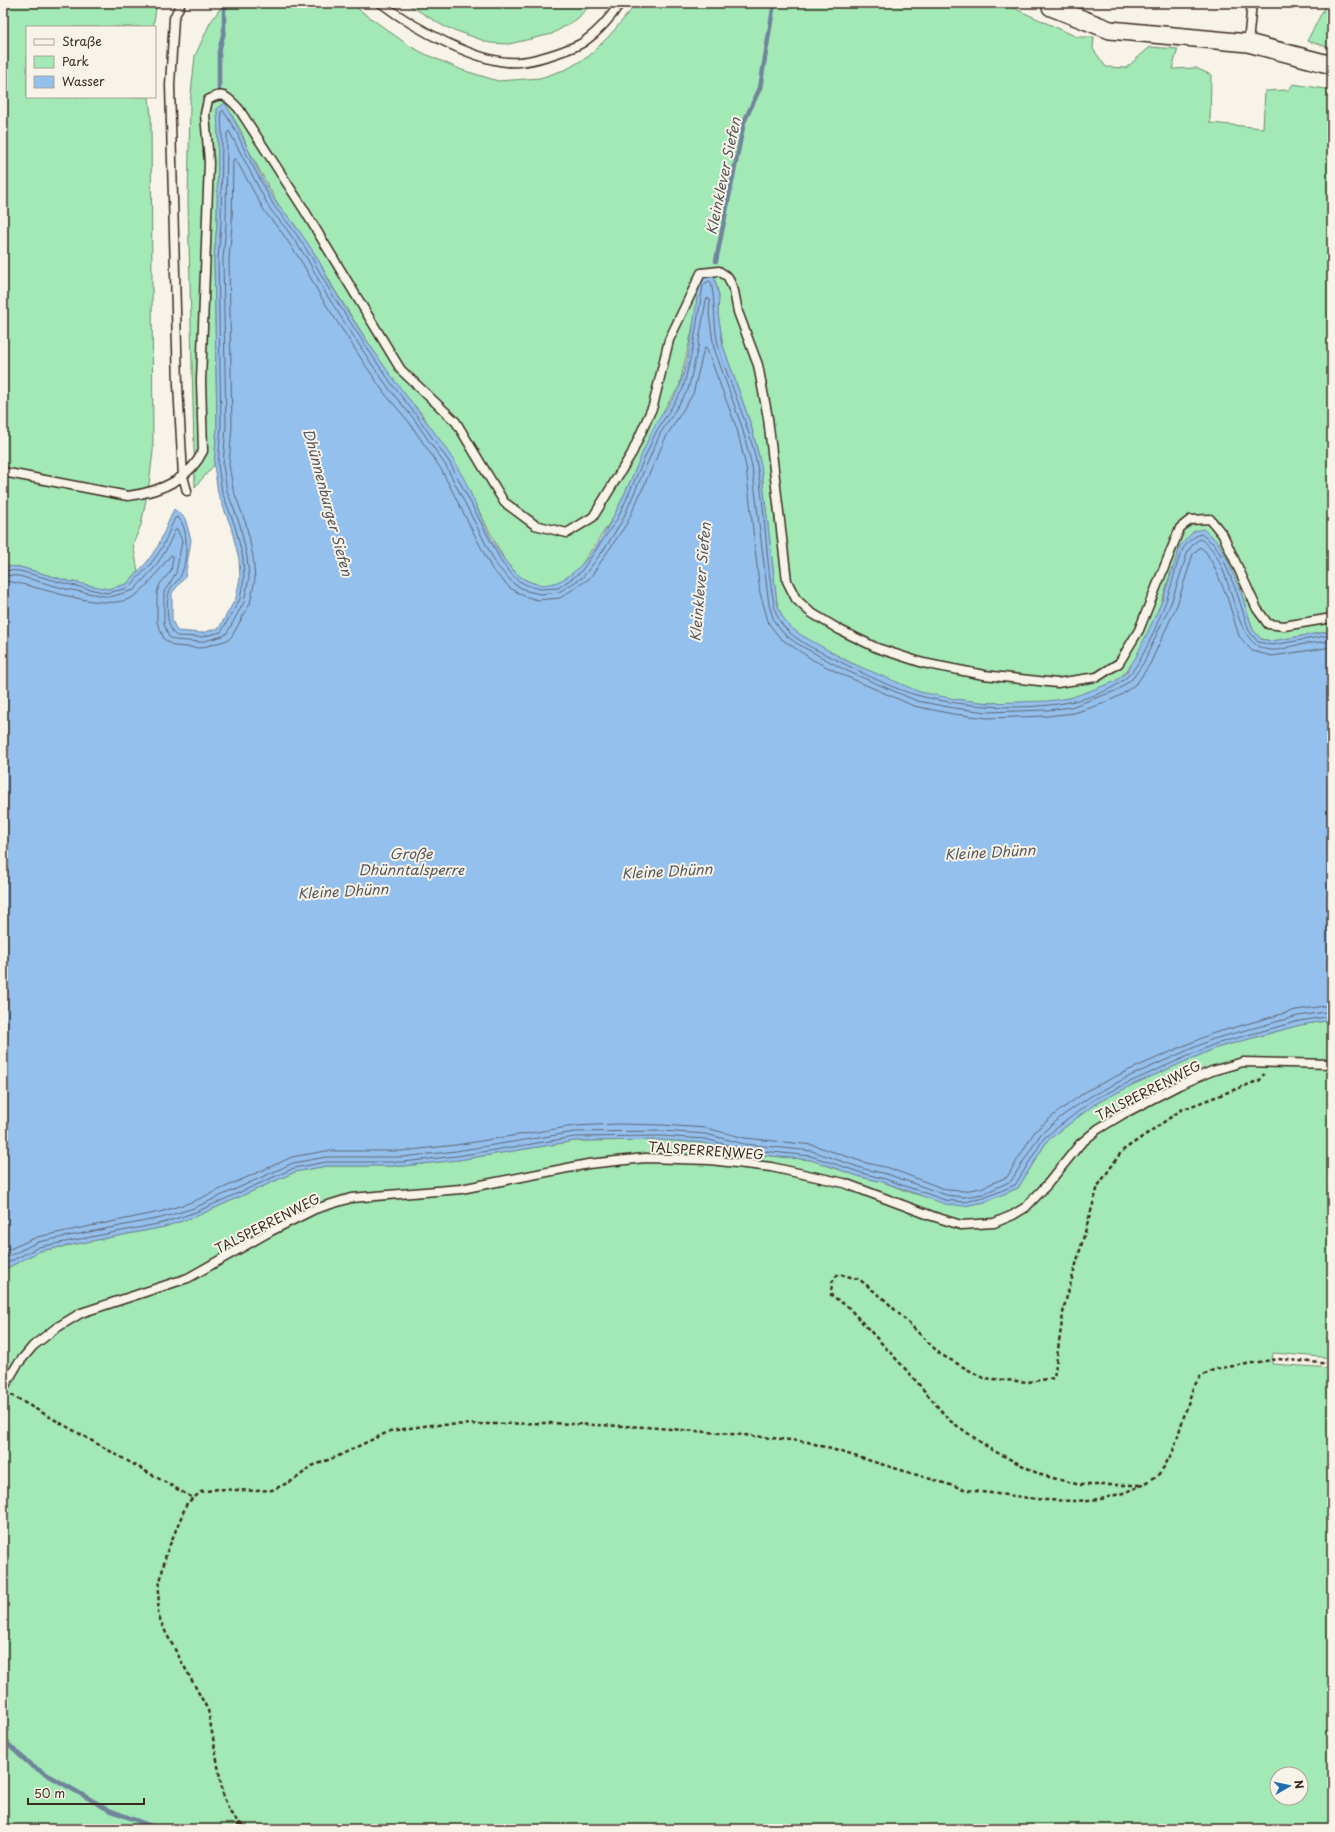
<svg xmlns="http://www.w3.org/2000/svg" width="1335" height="1832" font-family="'Playpen Sans',sans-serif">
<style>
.green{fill:#a2e9b6;stroke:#6e8a6a;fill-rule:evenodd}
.water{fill:#94c0ee;stroke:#70849b}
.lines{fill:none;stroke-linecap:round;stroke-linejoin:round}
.shore{stroke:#5f6671;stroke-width:1}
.stream{stroke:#70849b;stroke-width:4.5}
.service-casing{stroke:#3b2a1e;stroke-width:11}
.minor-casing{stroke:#3b2a1e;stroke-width:20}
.path{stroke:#3b2a1e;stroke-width:2.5;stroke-dasharray:4 3;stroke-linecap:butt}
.service{stroke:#f7f3e8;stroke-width:8}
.minor{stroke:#f7f3e8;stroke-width:17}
.labels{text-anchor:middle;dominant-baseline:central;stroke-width:4;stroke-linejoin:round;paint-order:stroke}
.street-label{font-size:13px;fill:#3b2a1e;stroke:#f7f3e8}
.water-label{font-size:14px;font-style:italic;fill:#56575c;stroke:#f7f3e8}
</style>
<rect width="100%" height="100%" fill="#f7f3e8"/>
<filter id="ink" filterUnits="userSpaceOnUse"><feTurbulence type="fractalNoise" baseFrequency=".025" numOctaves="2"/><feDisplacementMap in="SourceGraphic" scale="8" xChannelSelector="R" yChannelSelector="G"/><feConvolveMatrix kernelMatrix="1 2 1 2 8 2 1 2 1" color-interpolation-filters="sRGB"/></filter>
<g filter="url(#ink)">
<!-- green -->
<path class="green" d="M3,3h154l-4,24h-126v70h122l2,20 2,335 -4,32 -8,41 -8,19 5,27 -11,13 -19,5 -40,-8 -48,-14 -17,-1z
M224,3h126l58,42 17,9 37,16 36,11 42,-3 27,-9 22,-13 21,-21 27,-32h366l74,34h17l-1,12 13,18 20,1 24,-21 28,2 -6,20 24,-1 15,7 -1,48 53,5 2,-37 24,-1 4,-6 39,6v541l-60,10 -11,-2 -8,-9 -12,-38 -23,-50 -46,26c-9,31 -30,97 -58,114 -48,29 -140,24 -193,11 -24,-7 -60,-25 -83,-37 -18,-10 -45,-20 -56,-39 -2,-4 -3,-10 -5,-14l-16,-138 -10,-40 -28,-79 -5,-33 1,-17 -5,-20 -10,2 -25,109 -14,21 -51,108 -36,54 -21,14 -17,1 -10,-3 -10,-5 -15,-16 -52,-100 -32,-48 -24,-28 -19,-27 -44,-69 -18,-33 -21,-31 -17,-21 -30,-55 -7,-18 -16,-27 -8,5 1,25 -1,90 -3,34 3,168 -3,39 -19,22 -7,-285 2,-99 5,-47 15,-33z
M406,3h186l-15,16 -25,15 -43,10 -19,-1 -47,-17z
M1327,3h5v45l-25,-7z
M1332,1020v338l-59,-5 -1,11 60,4v461h-1329v-559l37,-19 124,-24 33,-11 98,-44 31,-6h77l55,-6 117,-19 86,-1 44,3 37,10 69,7 50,17 22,5 28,11 53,13 21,-4 33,-14 29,-47 48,-37 39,-20 82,-36 84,-23zM1277,1774h24v24h-24z"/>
<!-- water -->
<path class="water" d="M225,103c19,33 31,69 52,101 6,7 13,14 18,22 7,8 13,18 19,27 8,12 13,25 20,37 14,23 29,45 44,67 27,41 62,76 85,120 15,29 35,93 67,105 61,23 103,-114 123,-153 7,-14 22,-30 27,-44 11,-32 14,-68 19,-102l5,-5 10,-2 5,20 -1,17 5,33 28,79 10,40 16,138 5,13 7,10 12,9 48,27 71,30 35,7 33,4 59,-2 23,-3 44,-16 12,-9 10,-16 27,-58 17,-53 14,-15 9,-2 15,13 9,17 14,33 12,38 8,9 11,2 60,-10v389l-32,5 -84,23 -82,36 -39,20 -48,37 -29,47 -33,14 -21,4 -19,-2 -62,-22 -22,-5 -50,-17 -69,-7 -37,-10 -44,-3 -86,1 -117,19 -55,6h-77l-31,6 -98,44 -33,11 -124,24 -37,19v-704l17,1 48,14 40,8 19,-5 20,-22 11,-16 16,-37 11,9 6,22 -6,37 -13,16v27l5,11 24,2 18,-5 17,-30 4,-20 -1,-19 -8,-32 -13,-34 -4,-28 3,-39 -3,-168 3,-34 1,-90 -1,-25z"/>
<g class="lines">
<!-- shore -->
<path class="shore" d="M3,570l17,1 47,13 40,9 21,-5 22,-23 12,-17 13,-30 2,-1c13,9 10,45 4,58 -3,7 -11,11 -12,18 -3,9 -3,38 8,43l24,1 20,-5 19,-33 4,-21 -1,-20 -8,-32 -13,-34 -4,-27 3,-39 -3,-167 3,-35 1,-90 -1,-22 2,-2 14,23 8,18 29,55 18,22 20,30 18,33 45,69 19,27 23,29 33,47 52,100 15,17 12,6 11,3 18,-1 22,-15 38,-55 38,-86 27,-43 10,-42 10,-62 6,-4 2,1c5,22 2,45 8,67 12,39 30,75 38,116 9,45 8,93 17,139 1,4 2,10 4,14 11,21 39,32 59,42 23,12 58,30 83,36 53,14 165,21 208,-20 16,-15 36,-68 43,-90 4,-12 6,-26 12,-37 4,-7 11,-13 18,-15l14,11 9,16 13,32 12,38 9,11 14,3 60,-10
M3,575l16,1 47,13 44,8 24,-7 21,-23 11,-17 9,-20 2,-1 5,12 -6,32 -12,19v32l5,13 6,3 26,2 22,-6 4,-3 17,-31 5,-24 -2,-21 -7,-32 -13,-34 -4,-26 3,-39 -3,-167 3,-34 1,-92 2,-2 41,78 18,22 20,29 18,34 45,69 19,27 24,29 32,47 51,100 17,18 13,7 13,3 19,-2 24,-15 22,-29 17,-27 38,-87 28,-44 10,-43 8,-47 2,-2 2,2 -1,14 5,34 28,79 10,39 17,139 5,16 9,12 13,10 49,27 72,31 37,7 33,4 60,-2 24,-3 47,-17 15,-12 11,-16 27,-59 17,-52 6,-8 6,-4c37,20 28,109 71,111 7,1 15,-2 21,-4 13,-2 27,-4 40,-5
M3,581c34,2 105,36 133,14 13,-10 24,-26 34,-39l2,-1 1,2 -2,14 -11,13 -3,8v30l7,17 10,7 26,2 28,-8 4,-4 18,-32 5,-25 -2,-23 -7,-32 -13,-35 -4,-25 3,-38 -3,-167 3,-34 1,-65 2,-2 30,54 18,22 20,30 18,33 45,69 19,28 24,28 32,47 51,100 18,19 14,8 14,4 22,-2 30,-20 37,-55 39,-86 27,-43 11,-45 2,-2 31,82 9,38 14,126 9,31 11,14 33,22 30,15 71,31 39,8 34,4 60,-2 27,-3 28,-9 19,-9 16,-12 13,-19 27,-59 16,-51 7,-7 6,5 8,14 13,31 12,39 13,15 20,5 60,-9
M3,1252l34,-15 123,-25 32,-10 100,-45 34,-6h76l54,-6 118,-19 45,-2 43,1 44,3 39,10 68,7 53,18 23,5 58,22 17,1 17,-3 26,-11 28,-46 24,-20 29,-21 39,-19 84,-37 85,-24 36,-5
M3,1259l35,-17 123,-24 33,-10 99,-45 33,-6h77l53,-6 119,-19 87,-1 44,3 38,10 68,7 52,18 23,5 59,21 18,2 19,-3 28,-13 29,-46 22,-19 29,-20 39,-20 83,-37 85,-23 34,-5
M3,1265l36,-18 124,-24 33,-11 98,-44 32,-6h77l54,-6 118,-19 86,-1 44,3 38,10 68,7 51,17 23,6 60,21 19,2 20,-4 31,-13 29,-47 49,-38 39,-19 83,-37 84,-23 33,-5"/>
<!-- stream -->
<path class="stream" d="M219,89v-37l5,-21v-22l5,-6
M716,261l28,-139 16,-34 14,-85
M3,1740l29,26 77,44 50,19"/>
<defs>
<path id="service" d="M181,3l-7,15 -4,67 8,300 5,91 4,15
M381,3c30,23 99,63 138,59 15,-1 30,-6 44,-11 7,-3 16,-5 22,-10 14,-10 26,-24 35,-38
M1248,43l4,-40
M3,472l125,24c30,-4 61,-16 75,-45l-2,-70 8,-219 -4,-48 3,-14c16,-10 20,-2 31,9l64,99 98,162 55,52 48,80 31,23 32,8 26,-16 39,-64 21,-47 16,-66 32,-67 18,-2 9,6 6,14 4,21 20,53 10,53 19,163 9,18 14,13 30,18 37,18 46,15 61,12 73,8 40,-6 22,-14 20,-33 41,-102 10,-8 20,-1 13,16 34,74 11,15 16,2 48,-8
M3,1389l14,-24 16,-19 23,-18 25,-15 107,-35 83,-47 44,-22 36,-11 110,-9 127,-25 57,-6 65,2 61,7 73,16 88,33 29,9 33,-2 19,-8 13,-8 20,-21 34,-42 18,-15 25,-15 56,-29 33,-14 31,-9 89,2"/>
<path id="minor" d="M1051,7l59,23 138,13 84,22"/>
</defs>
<!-- service casing -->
<use href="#service" class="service-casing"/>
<!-- minor casing -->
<use href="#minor" class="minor-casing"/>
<!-- path -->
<path class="path" d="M11,1395l182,103
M1140,1485h-60l-39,-10 -49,-25 -43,-30 -39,-46 -62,-67 -17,-12 1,-13 6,-8 21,5 26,21 55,54 43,24 45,4 26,-4 10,-71 34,-121 24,-35 59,-41 79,-30 4,-6
M238,1823l1,6
M248,1829l-10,-7 -9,-11 -6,-17 -15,-84 -42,-77 -8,-18 1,-28 7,-33 21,-51 14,-11 17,-3 38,2 16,-1 22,-10 18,-14 24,-9 54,-26 41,-6 117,-2 98,4 98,8 64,7 159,48 78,10 31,1 25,-2 22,-6 20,-8 15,-10 6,-8 9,-16 20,-63 7,-11 15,-8 63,-10 54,5"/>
<!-- service -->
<use href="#service" class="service"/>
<!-- minor -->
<use href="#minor" class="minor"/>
</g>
</g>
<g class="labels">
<!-- street labels -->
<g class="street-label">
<text transform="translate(1148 1090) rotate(-27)">TALSPERRENWEG</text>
<text transform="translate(706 1150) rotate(4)">TALSPERRENWEG</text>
<text transform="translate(267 1223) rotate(-27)">TALSPERRENWEG</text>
</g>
<!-- water labels -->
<g class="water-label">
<text transform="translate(723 176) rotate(-78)">Kleinklever Siefen</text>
<text transform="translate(328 502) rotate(75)">Dhünnenburger Siefen</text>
<text transform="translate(700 582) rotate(-85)">Kleinklever Siefen</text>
<text transform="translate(990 852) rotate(-3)">Kleine Dhünn</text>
<text x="411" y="853">Große<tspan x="411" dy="16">Dhünntalsperre</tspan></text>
<text transform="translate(667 871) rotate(-3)">Kleine Dhünn</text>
<text transform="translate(343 891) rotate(-3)">Kleine Dhünn</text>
</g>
</g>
<!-- margin -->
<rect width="1335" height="1832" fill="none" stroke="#f7f3e8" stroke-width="16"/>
<rect x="8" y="8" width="1319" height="1816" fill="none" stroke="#3b2a1e" stroke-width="1.5" filter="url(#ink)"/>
<!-- legend -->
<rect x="26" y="26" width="130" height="72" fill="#f7f3e8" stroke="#aca397"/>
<rect x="34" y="39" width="20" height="6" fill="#f7f3e8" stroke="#aca397"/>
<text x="62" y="46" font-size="12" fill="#3b2a1e">Straße</text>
<rect x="34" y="56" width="20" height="12" fill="#a2e9b6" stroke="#aca397"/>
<text x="62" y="66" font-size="12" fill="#3b2a1e">Park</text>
<rect x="34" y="76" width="20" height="12" fill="#94c0ee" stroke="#aca397"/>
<text x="62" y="86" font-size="12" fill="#3b2a1e">Wasser</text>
<!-- north arrow -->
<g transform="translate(1289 1786) rotate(81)"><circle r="19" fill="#f7f3e8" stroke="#aca397"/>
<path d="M0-3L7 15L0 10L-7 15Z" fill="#1f6fb2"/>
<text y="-6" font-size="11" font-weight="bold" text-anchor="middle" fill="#3b2a1e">N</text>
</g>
<!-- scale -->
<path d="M28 1798v6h116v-6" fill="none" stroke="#3b2a1e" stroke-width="2"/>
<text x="34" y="1798" font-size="12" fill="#3b2a1e" stroke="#f7f3e8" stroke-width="3" paint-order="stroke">50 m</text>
</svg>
